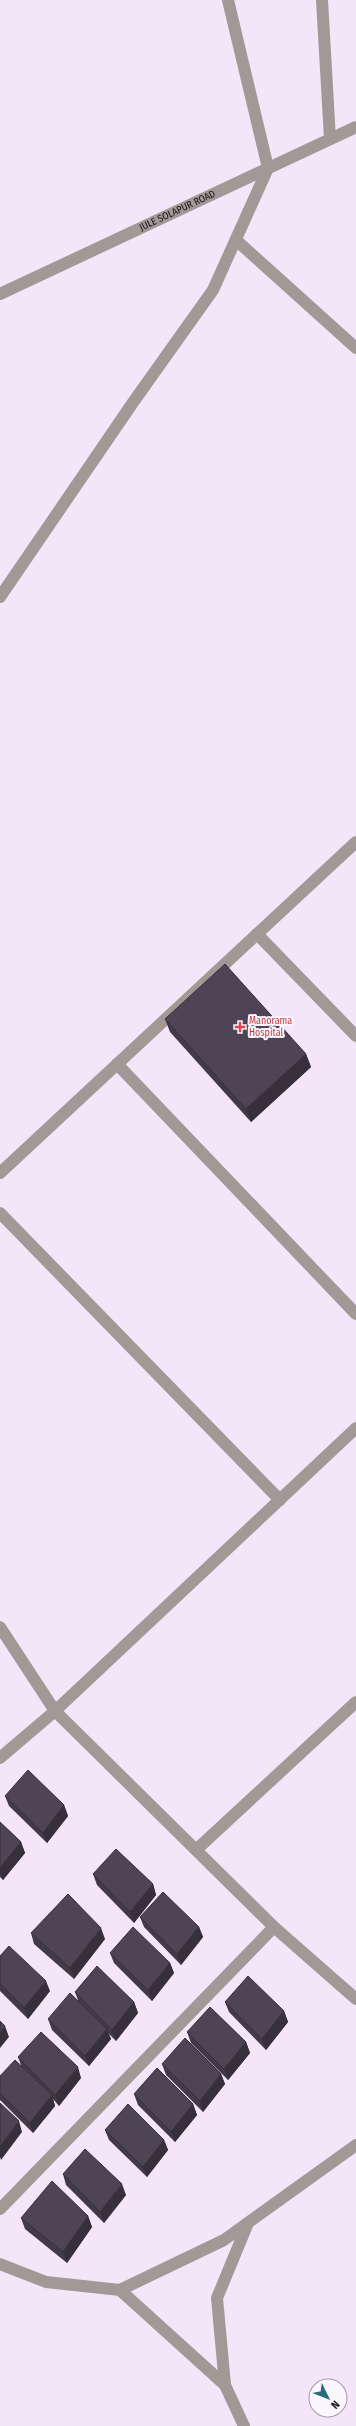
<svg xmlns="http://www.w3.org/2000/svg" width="356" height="2426" font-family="'Fira Sans Condensed',sans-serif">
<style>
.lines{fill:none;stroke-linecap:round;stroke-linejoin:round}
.minor{stroke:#a39896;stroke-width:12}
.wall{fill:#433a49}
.shaded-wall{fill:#37303c}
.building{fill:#4e4455;stroke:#37303c}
.health-dot{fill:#e0444e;stroke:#fcf6fe;stroke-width:1.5}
.labels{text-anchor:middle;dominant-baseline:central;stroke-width:4;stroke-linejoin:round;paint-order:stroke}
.street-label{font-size:10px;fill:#19141b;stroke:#fcf6fe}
.health-label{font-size:10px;fill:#be3a42;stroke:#fcf6fe;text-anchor:start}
</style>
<rect width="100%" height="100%" fill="#f4e5f9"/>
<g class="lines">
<!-- minor -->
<g class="minor">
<path d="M322,0l8,139"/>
<path d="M236,240l120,108"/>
<path id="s1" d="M0,294l356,-167"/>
<path d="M0,597l134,-196 79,-111 55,-122 -40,-168"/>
<path d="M257,934l99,102"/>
<path d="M117,1064l239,250"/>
<path d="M0,1173l356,-331"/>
<path d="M0,1213l280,287"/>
<path d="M0,1627l55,84 219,216 82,72"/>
<path d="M0,1758l55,-47 301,-283"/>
<path d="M196,1850l160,-148"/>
<path d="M0,2209l274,-282"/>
<path d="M0,2264l46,18 74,8 104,-50 132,-95"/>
<path d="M120,2290l105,95"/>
<path d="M244,2426l-19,-41 -8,-87 31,-75"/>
</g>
</g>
<!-- wall -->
<path class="wall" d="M165,1019l141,35 5,13 -60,55 -81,-90z
M5,1796l59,9 4,11 -21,27 -38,-37z
M0,1822l21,20 4,11 -22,27 -3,-3z
M93,1874l60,10 3,11 -22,28 -37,-38z
M140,1917l59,10 4,10 -22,28 -37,-38z
M31,1933l74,6 -31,40 -40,-35z
M110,1953l60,10 4,10 -22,28 -38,-38z
M0,1956l50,35 -22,28 -28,-28z
M75,1992l59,10 4,11 -22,28 -8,-8 3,6 -22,27 -37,-36 -4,-11 30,-19z
M225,2002l59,9 4,11 -22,28 -37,-38z
M187,2032l59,10 4,11 -22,27 -37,-37z
M18,2057l63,21 -22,28 -6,-7 2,7 -22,27 -33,-33v-24l21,-11z
M162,2064l59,10 4,10 -22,28 -37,-37z
M134,2094l59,10 4,11 -22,27 -37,-37z
M105,2130l59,10 4,10 -21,27 -38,-37z
M63,2174l63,21 -22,28 -38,-38z
M88,2216l4,11 -25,36 -42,-34 -4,-11z"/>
<!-- shaded-wall -->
<path class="shaded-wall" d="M306,1054l5,13 -60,55 -5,-13z
M64,1805l4,11 -21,27 -4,-10z
M21,1842l4,11 -22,27 -3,-8v-4z
M153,1884l3,11 -22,28 -4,-11z
M199,1927l4,10 -22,28 -4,-11z
M101,1928l4,11 -31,40 -4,-11z
M170,1963l4,10 -22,28 -4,-11z
M46,1981l4,10 -22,28 -4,-11z
M134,2002l4,11 -22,28 -4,-11z
M284,2011l4,11 -22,28 -4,-11z
M5,2026l4,11 -9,11v-15z
M107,2029l4,10 -22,27 -4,-10z
M246,2042l4,11 -22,27 -4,-11z
M78,2067l3,11 -22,28 -4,-11z
M221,2074l4,10 -22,28 -3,-11z
M52,2095l3,11 -22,27 -3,-10z
M193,2104l4,11 -22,27 -4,-10z
M19,2121l3,11 -21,28 -1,-3v-11z
M164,2140l4,10 -21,27 -4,-10z
M122,2184l4,11 -22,28 -4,-11z
M88,2216l4,11 -25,36 -4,-11z"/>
<!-- building -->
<path class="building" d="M225,964l81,90 -60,55 -81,-90z
M28,1770l36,35 -21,28 -38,-37z
M0,1822l21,20 -21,26z
M116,1849l37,35 -23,28 -37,-38z
M163,1892l36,35 -22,27 -37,-37z
M68,1894l33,34 -31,40 -39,-35z
M133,1927l37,36 -22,27 -38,-37z
M9,1946l37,35 -22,27 -24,-24v-28z
M97,1966l37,36 -22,28 -37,-38z
M248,1976l36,35 -22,28 -37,-37z
M70,1993l37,36 -22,27 -37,-37z
M210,2007l36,35 -22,27 -37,-37z
M0,2021l5,5 -5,7z
M41,2032l37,35 -23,28 -37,-38z
M185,2038l36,36 -21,27 -38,-37z
M15,2060l37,35 -22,28 -30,-30v-17z
M157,2068l36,36 -22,28 -37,-38z
M0,2103l19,18 -19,25z
M128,2104l36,36 -21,27 -38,-37z
M85,2149l37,35 -22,28 -37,-38z
M52,2181l36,35 -25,36 -42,-34z"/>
<!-- markers -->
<path class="health-dot" d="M238 1021h4v4h4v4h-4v4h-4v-4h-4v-4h4z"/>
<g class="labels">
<!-- street labels -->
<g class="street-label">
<text stroke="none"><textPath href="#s1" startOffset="196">JULE SOLAPUR ROAD</textPath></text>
</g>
<!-- health labels -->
<g class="health-label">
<text x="249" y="1021">Manorama<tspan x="249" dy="12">Hospital</tspan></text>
</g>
</g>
<!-- north arrow -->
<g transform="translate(328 2398) rotate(133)"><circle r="19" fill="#fcf6fe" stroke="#a19ca3"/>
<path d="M0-3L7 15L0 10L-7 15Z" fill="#2a6d7f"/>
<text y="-6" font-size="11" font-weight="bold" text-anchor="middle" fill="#19141b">N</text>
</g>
</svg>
